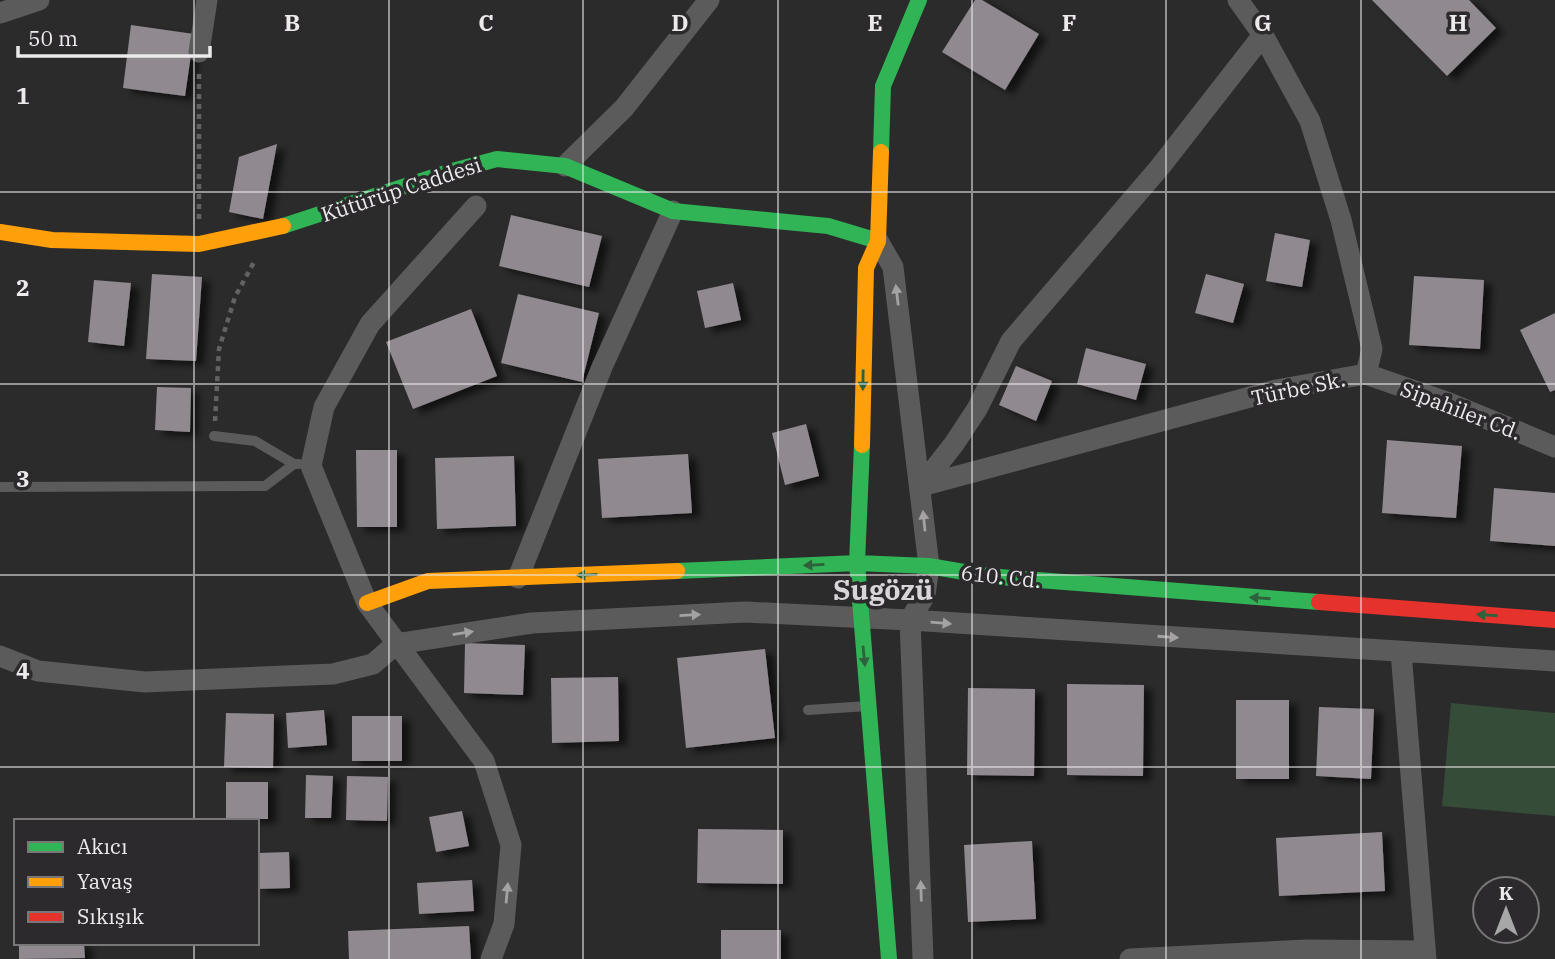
<svg xmlns="http://www.w3.org/2000/svg" width="1555" height="959" font-family="'IBM Plex Serif',serif">
<style>
.green{fill:#354c39}
.building{fill:#90898f;filter:url(#shadow)}
.lines{fill:none;stroke-linecap:round;stroke-linejoin:round}
.path{stroke:#626262;stroke-width:4.5;stroke-dasharray:5 5;stroke-linecap:butt}
.lane{stroke:#5b5b5b;stroke-width:10}
.street{stroke:#5b5b5b;stroke-width:21}
.fast{stroke:#30b455;stroke-width:16}
.slow{stroke:#ff9f0a;stroke-width:16}
.jam{stroke:#e5322d;stroke-width:16}
.oneway{fill:#a4a2a3}
.oneway2{fill:#2e613c}
.grid{fill:none;stroke:#eceaeb;stroke-width:2;stroke-opacity:0.55}
.labels{text-anchor:middle;dominant-baseline:central;stroke-width:7;stroke-linejoin:round;paint-order:stroke}
.street-label{font-size:21px;fill:#eceaeb;stroke:#2c2a2c}
.district-label{font-size:28px;font-weight:bold;fill:#d9d6d9;stroke:#2c2a2c}
.grid-label{font-size:23px;text-anchor:middle;font-weight:bold;fill:#eceaeb;stroke:#2c2a2c;stroke-width:7;stroke-linejoin:round;paint-order:stroke}
</style>
<defs>
<filter id="shadow"><feDropShadow dx="8" dy="4.5" stdDeviation="3.5" flood-color="#0009"/></filter>
</defs>
<rect width="100%" height="100%" fill="#2b2b2b"/>
<!-- green -->
<path class="green" d="M1451,703l104,10v103l-113,-10z"/>
<!-- building -->
<path class="building" d="M975,0h7l57,34 -34,56 -63,-38z
M1372,0h97l27,28 -49,48z
M131,25l63,9 -9,62 -62,-8z
M277,144l-14,75 -34,-7 10,-55z
M511,215l91,21 -13,51 -90,-21z
M1275,233l35,7 -8,47 -36,-6z
M152,274l50,3 -6,84 -50,-2z
M1206,274l38,10 -11,39 -38,-10z
M1414,276l70,4 -4,69 -71,-4z
M94,280l37,3 -7,63 -36,-4z
M733,283l8,37 -36,8 -8,-37z
M518,294l81,19 -17,69 -81,-19z
M471,309l26,67 -84,33 -27,-67z
M1555,313v77l-5,2 -30,-62z
M1086,348l60,16 -10,36 -59,-16z
M1016,366l36,15 -16,40 -37,-16z
M157,387l34,1 -1,44 -35,-2z
M806,424l13,52 -34,9 -13,-52z
M1387,440l75,6 -6,72 -74,-5z
M356,450h41v77h-40z
M688,454l4,59 -90,5 -4,-59z
M514,456l2,70 -79,3 -2,-71z
M1494,488l61,5v53l-65,-5z
M465,643l60,2 -2,50 -59,-2z
M765,649l10,89 -89,10 -9,-90z
M618,677l1,64 -67,2 -1,-65z
M1067,684l77,1 -1,91 -76,-1z
M968,688l67,1 -1,87 -67,-1z
M1236,700h53v79h-53z
M1319,707l55,2 -3,70 -55,-3z
M324,710l3,35 -39,3 -2,-35z
M226,713l48,1 -1,54 -49,-1z
M352,716h50v45h-50z
M306,775l27,1 -2,42h-26z
M347,776l41,1 -1,44 -41,-1z
M226,782h42v37h-42z
M462,811l7,35 -33,6 -7,-35z
M698,829l85,1v54l-86,-1z
M1382,832l3,59 -106,5 -3,-58z
M1032,841l4,78 -68,3 -4,-77z
M289,852l1,36 -33,1v-36z
M472,880l2,31 -55,3 -2,-31z
M469,926l2,33h-122l-1,-28z
M721,930h60v29h-60z
M19,943h65l1,15 -66,1z"/>
<g class="lines">
<!-- path -->
<path class="path" d="M199,219v-145
M215,421l4,-72 16,-52 19,-35"/>
<!-- lane -->
<path class="lane" d="M214,436l41,5 39,23h5
M0,487l265,-1 29,-22
M808,710l59,-4"/>
<!-- street -->
<path class="street" d="M0,13l39,-13
M199,52l8,-52
M565,166l59,-58 85,-108
M476,206l-106,118 -46,83 -13,59 56,137 117,158 27,84 -7,79 -13,35
M878,241l15,26 36,299 -4,29 -15,25 13,339
M1366,374l83,29 106,44
M921,486l355,-96 90,-16 6,-25 -31,-129 -31,-99 -47,-86 -25,-35
M921,486l33,-42 23,-35 34,-68 149,-174 103,-132
M518,578l84,-211 71,-156
M396,644l136,-21 213,-11 165,8 645,41
M1401,652l25,307
M0,656l38,15 107,11 188,-8 40,-10 23,-20
M1130,959l177,-9 118,1"/>
<!-- fast -->
<path class="fast" d="M881,152l2,-66 36,-86
M283,226l162,-53 52,-14 68,7 108,45 155,15 50,15
M862,445l-5,118 32,396
M677,571l180,-8 72,3 58,10 332,26"/>
<!-- slow -->
<path class="slow" d="M0,232l52,8 147,4 84,-18
M862,445l4,-177 12,-27 3,-89
M367,603l61,-22 249,-10"/>
<!-- jam -->
<path class="jam" d="M1319,602l236,18"/>
</g>
<!-- one-way arrows -->
<defs><path id="oneway-solid" d="M-6-.8H1V-3.2L6.5 0L1 3.2V.8H-6Z" transform="scale(1.75)"/></defs>
<g class="oneway">
<use href="#oneway-solid" transform="translate(897 295) rotate(-97)"/>
<use href="#oneway-solid" transform="translate(924 521) rotate(-96)"/>
<use href="#oneway-solid" transform="translate(690 615) rotate(-3)"/>
<use href="#oneway-solid" transform="translate(941 623) rotate(5)"/>
<use href="#oneway-solid" transform="translate(463 633) rotate(-9)"/>
<use href="#oneway-solid" transform="translate(1168 637) rotate(4)"/>
<use href="#oneway-solid" transform="translate(921 891) rotate(-92)"/>
<use href="#oneway-solid" transform="translate(507 893) rotate(-85)"/>
</g>
<g class="oneway2">
<use href="#oneway-solid" transform="translate(863 380) rotate(91)"/>
<use href="#oneway-solid" transform="translate(814 565) rotate(177)"/>
<use href="#oneway-solid" transform="translate(587 575) rotate(177)"/>
<use href="#oneway-solid" transform="translate(1260 598) rotate(-176)"/>
<use href="#oneway-solid" transform="translate(1487 615) rotate(-176)"/>
<use href="#oneway-solid" transform="translate(864 656) rotate(84)"/>
</g>
<!-- grid -->
<path class="grid" d="M194,0v821M389,0v959M583,0v959M778,0v959M972,0v959M1166,0v959M1361,0v959M0,192h1555M0,384h1555M0,575h1555M0,767h1555M194,943v16"/>
<g class="labels">
<!-- street labels -->
<g class="street-label">
<text transform="translate(401 189) rotate(-18)">Kütürüp Caddesi</text>
<text transform="translate(1298 388) rotate(-12)">Türbe Sk.</text>
<text transform="translate(1461 410) rotate(21)">Sipahiler Cd.</text>
<text transform="translate(1001 576) rotate(6)">610. Cd.</text>
</g>
<!-- district labels -->
<g class="district-label">
<text x="883" y="589">Sugözü</text>
</g>
</g>
<g class="grid-label">
<text x="292" y="31">B</text>
<text x="486" y="31">C</text>
<text x="680" y="31">D</text>
<text x="875" y="31">E</text>
<text x="1069" y="31">F</text>
<text x="1263" y="31">G</text>
<text x="1458" y="31">H</text>
<text x="23" y="104">1</text>
<text x="23" y="296">2</text>
<text x="23" y="487">3</text>
<text x="23" y="679">4</text>
</g>
<!-- legend -->
<rect x="14" y="819" width="245" height="126" fill="#2c2a2c" stroke="#797778" stroke-width="2"/>
<rect x="28" y="842" width="35" height="10" fill="#30b455" stroke="#797778" stroke-width="2"/>
<text x="77" y="854" font-size="21" fill="#eceaeb">Akıcı</text>
<rect x="28" y="877" width="35" height="10" fill="#ff9f0a" stroke="#797778" stroke-width="2"/>
<text x="77" y="889" font-size="21" fill="#eceaeb">Yavaş</text>
<rect x="28" y="912" width="35" height="10" fill="#e5322d" stroke="#797778" stroke-width="2"/>
<text x="77" y="924" font-size="21" fill="#eceaeb">Sıkışık</text>
<!-- north arrow -->
<g transform="translate(1506 910)"><circle r="33" fill="#2c2a2c" stroke="#797778" stroke-width="2"/>
<path d="M0-5L12 26L0 18L-12 26Z" fill="#a8a7a8"/>
<text y="-10" font-size="19" font-weight="bold" text-anchor="middle" fill="#eceaeb">K</text>
</g>
<!-- scale -->
<path d="M18 46v10h192v-10" fill="none" stroke="#eceaeb" stroke-width="3.5"/>
<text x="28" y="46" font-size="21" fill="#eceaeb" stroke="#2c2a2c" stroke-width="5" paint-order="stroke">50 m</text>
</svg>
